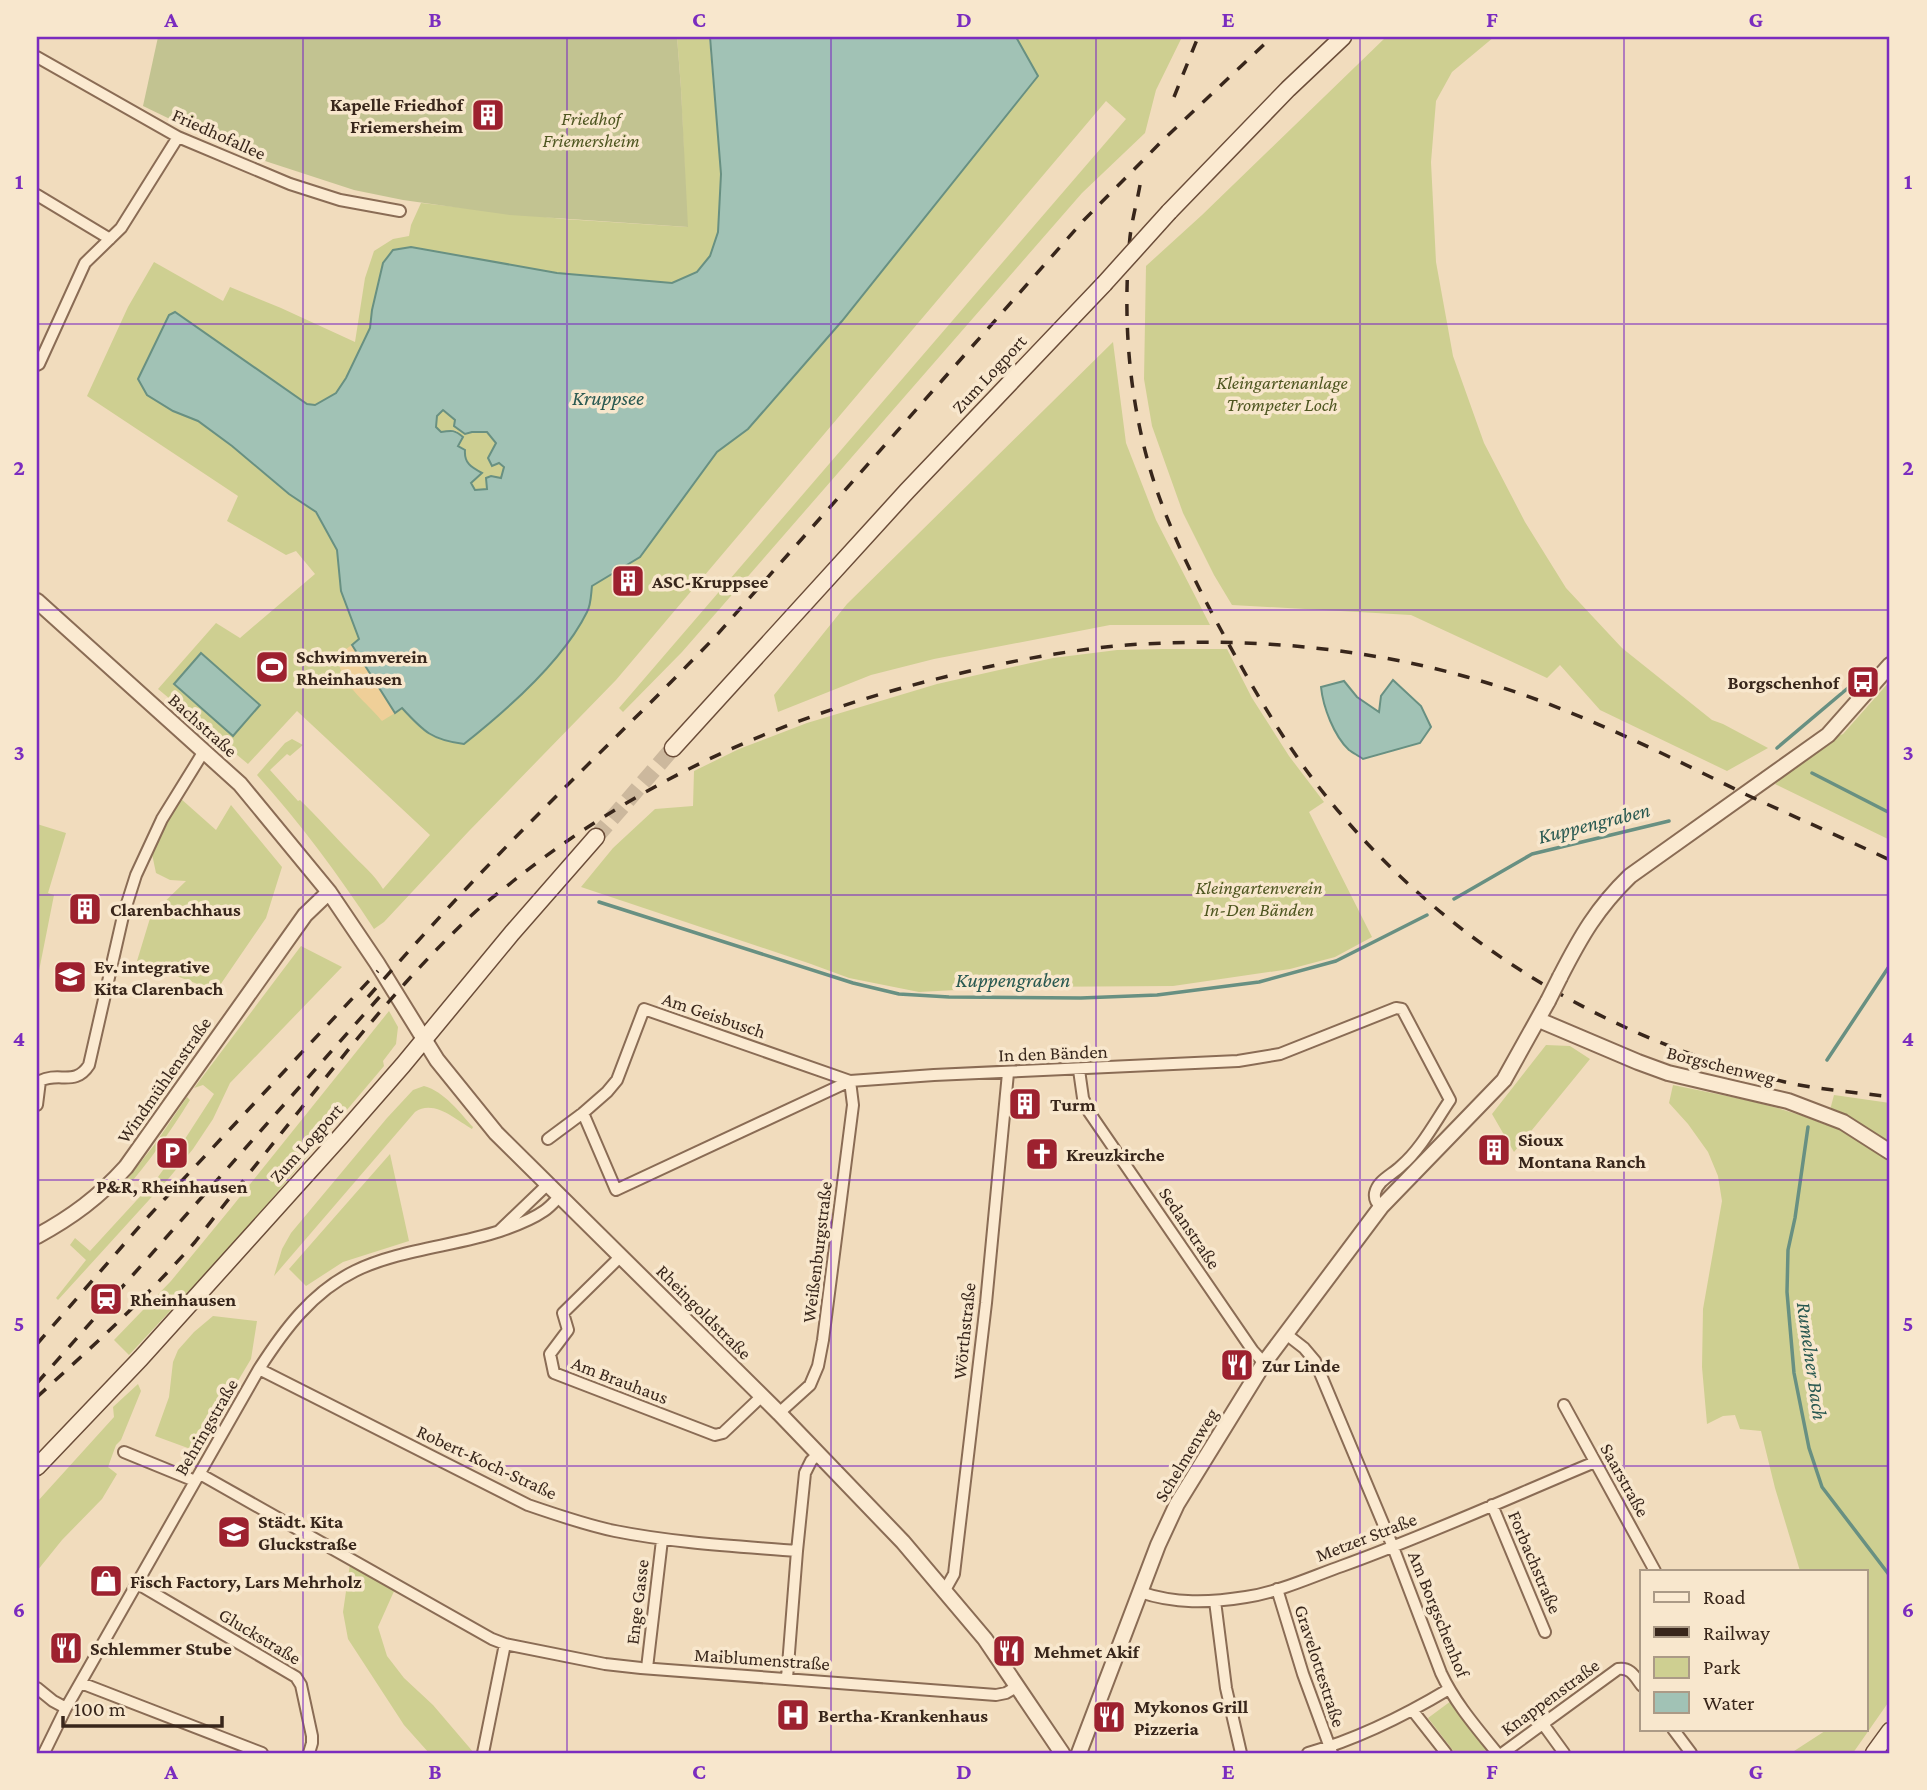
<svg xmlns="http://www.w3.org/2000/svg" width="1927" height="1790" font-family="'Crimson Pro',serif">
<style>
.green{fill:#cecf91}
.sand{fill:#efcf98}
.cemetery{fill:#c2c391}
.water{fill:#a1c2b5;stroke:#689082;stroke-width:2;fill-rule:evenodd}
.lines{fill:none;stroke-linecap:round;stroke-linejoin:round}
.stream{stroke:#689082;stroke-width:3.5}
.secondary-tunnel{stroke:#ccb89d;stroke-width:16;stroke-dasharray:16 8;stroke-linecap:butt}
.minor-casing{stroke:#8a6c55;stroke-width:14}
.tertiary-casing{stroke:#8a6c55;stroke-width:18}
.secondary-casing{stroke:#6b4d39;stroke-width:19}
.minor{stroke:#fbead1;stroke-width:10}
.tertiary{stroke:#fbead1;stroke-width:14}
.secondary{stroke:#fbead1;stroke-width:16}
.rail{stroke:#38261b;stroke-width:3.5;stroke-dasharray:12 12;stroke-linecap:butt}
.tertiary-bridge-casing{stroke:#8a6c55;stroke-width:18;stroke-linecap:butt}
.secondary-bridge-casing{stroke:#6b4d39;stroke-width:19;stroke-linecap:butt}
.tertiary-bridge{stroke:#fbead1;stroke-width:14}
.secondary-bridge{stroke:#fbead1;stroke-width:16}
.grid{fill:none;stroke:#7b2cbf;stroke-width:2;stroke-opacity:0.55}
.labels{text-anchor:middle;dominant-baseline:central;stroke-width:7;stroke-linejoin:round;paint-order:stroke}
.poi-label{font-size:19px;font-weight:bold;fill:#38261b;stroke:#f8e7cd;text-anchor:start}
.park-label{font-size:19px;font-style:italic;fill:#4e5620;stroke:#f8e7cd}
.street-label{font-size:19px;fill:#38261b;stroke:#f8e7cd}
.water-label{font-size:21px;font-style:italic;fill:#295951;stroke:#f8e7cd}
.neatline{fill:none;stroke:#7b2cbf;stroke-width:2.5}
.grid-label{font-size:23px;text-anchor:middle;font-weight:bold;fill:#7b2cbf}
</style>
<rect width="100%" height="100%" fill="#f1dcbd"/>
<!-- green -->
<path class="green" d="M677,37h32l12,137 -3,58 -8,24 -13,16 -25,11 -115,-10 -146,-26 -18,3 -10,13 -11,47 -2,18 -24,50 -10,15 -21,12 -8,-1 -132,-91 -2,98 25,10 34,25 57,48 26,18 22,38 4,41 18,48 -7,6 43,67 7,-4c21,24 29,32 62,36l124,-134 4,-24 48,-30 77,-104 31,-23 94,-108 195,-245 -21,-39h166l-26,53 -11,43 -63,60 -400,459 -59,60 -4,-4 507,-589 -20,-18 -490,579 -147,151 -85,91 -10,7c-36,-55 -73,-105 -117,-154l28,-32 7,-4 11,6 -13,11 -3,-2 -17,16 28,31 2,-1c18,17 33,35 50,52 11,12 25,23 33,37l47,-54 -133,-124 -49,53 -90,-75 58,-66 24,15 75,-64 -19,-23 -10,4 -59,-34 11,-25 -151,-100 41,-89 26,-45 69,39 7,-14 51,21 74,34 10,-64 9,-27 19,-12 16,-3 2,-11 10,-22 142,16 124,8 -6,-138z
M1386,37h108l-42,35 -16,29 -5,61 5,100 17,94 31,87 41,79 41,66 56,60 90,72 11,4 45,24 -41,23 -127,-61 -40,-45 -13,13 -136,-63 -179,-10 -18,-30 -31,-62 -31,-87 -8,-47 2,-113 56,-51z
M1113,342l13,101 30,77 54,105h-100l-176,34 -63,16 -93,37 -4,-17 73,-91z
M443,410l29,22h15l9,11 3,20 5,3 -3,12 -10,-2 -5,2 2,12h-13c-5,-9 -3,-16 -5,-24 -6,-16 -12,-14 -13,-35l-5,-1 -11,2 -5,-5 1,-11z
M1163,649h64l25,49 37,58 35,46 -15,10 63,125 -37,20 -45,12 -117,17 -161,1 -93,5 -70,-14 -38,-14 -230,-77 32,-39 42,-39 38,-3 1,-35 45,-22 68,-26 130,-39 116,-26 64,-8z
M1890,681v159l-115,-56 52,-44 16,-6z
M180,798l36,32 15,-25 51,62 -16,51 -50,73 -79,-30 14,-46 35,-34 -16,-1 -14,-7 -4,-19z
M37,824l29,9 -18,60 6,2 -17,86z
M301,946l41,21 -112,116 -17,36 -20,30 -24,29 -111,122 -2,-2 30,-38 -16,-15 5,-7 15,13 68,-74 25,-35 31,-48 -11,-9 -9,3z
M389,1011l9,16 -2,17 -13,17 1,5 -142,168 -113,121 -15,-15 57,-59 60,-73z
M1546,1045l24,1 20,13 -76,93 -22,-38z
M1673,1085c52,11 105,19 153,40l8,-30 56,8v597l-37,53h-62l37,-24h38v-158h-66l-25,-83 -14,-57 -21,-2 -5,-14 -12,1 -16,8 -5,-57 1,-58 19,-108 -4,-25 -10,-24 -20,-28 -19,-21z
M424,1086c21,6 35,26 49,41l-1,2c-16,-9 -38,-30 -57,-17l-141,164 8,-27 9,-16 96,-115 26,-28z
M187,1097l3,3c-20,32 -41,62 -66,91l-3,-4 34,-43z
M390,1154l19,87 -66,21 -37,24 -17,-17z
M213,1316l44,5 -6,38 -55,92 -41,-15 14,-39 4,-35 5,-12 16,-18z
M138,1384l3,7 -20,49 -5,5 -8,22 9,7 -15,25 -40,41 -25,31v-69l77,-85 -1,-10z
M350,1564l45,25 -17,38 9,29 17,22 29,27 41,48h-45l-25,-28 -56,-86 -5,-27z
M1451,1701l40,52h-36l-27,-35z"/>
<!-- sand -->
<path class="sand" d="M352,645l43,68 -13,8c-14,-19 -66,-55 -30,-76z"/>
<!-- cemetery -->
<path class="cemetery" d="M158,37h519l4,52 7,138 -178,-12 -107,-15 -49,-10 -92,-30 -57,-24 -62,-30z"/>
<!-- water -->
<path class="water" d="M710,37h306l22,39 -196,245 -94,108 -31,23 -77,105 -48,29c-1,8 -1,19 -5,26 -24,49 -80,98 -123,132 -32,-4 -40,-12 -62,-36l-7,5 -43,-68 7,-6 -18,-48 -4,-41 -21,-38 -27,-18 -57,-48 -34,-25 -25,-10 -26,-16 -9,-16 31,-64 6,-3 132,92 8,1 21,-12 10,-15 24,-50 2,-18 11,-47 10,-13 18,-3 146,26 115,10 25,-11 13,-16 8,-24 3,-58zM443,410l12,10 -1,6 11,8 7,-2h15l9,11 -8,15 4,8 7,-3 5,4 -3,11 -10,-2 -5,2 1,11 -12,1 -4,-7 11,-10c-11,-6 -18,-10 -17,-23l-7,-4 5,-9c-8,-7 -11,-7 -22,-5l-5,-5 1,-11z
M201,653l59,52 -27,31 -59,-52z
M1393,680l28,26 10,21 -11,16 -57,16c-4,-3 -10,-6 -14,-9 -15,-14 -26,-43 -28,-63l23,-6 13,16 22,15 2,-16z"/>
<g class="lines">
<!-- stream -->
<path class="stream" d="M1889,707h1
M1777,748l71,-60
M1812,773l78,40
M1454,899l78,-45 137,-33
M599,902l254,81 46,11 50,3 132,1 76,-3 102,-13 77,-21 91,-46
M1827,1060l63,-95
M1808,1127l-13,91 -7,32 -1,42 7,81 15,75 13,39 68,89"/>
<!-- secondary-tunnel -->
<path class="secondary-tunnel" d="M596,837l77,-89"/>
<defs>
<path id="minor" d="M37,57l141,80 112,47 50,16 60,11
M37,195l73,44
M37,365l2,-1 46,-101 36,-35 57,-91
M1079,1070l4,28 6,14 164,239 11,12
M37,1105l3,-24c19,-10 35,6 49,-16l34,-149 13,-41 26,-56 42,-68
M583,1113l33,77 234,-109 84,-6 304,-14 42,-7 116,-46 6,1 48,91c-15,22 -29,49 -49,66 -9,9 -23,14 -26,27 -1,7 2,10 6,14
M548,1139l35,-26 24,-21 10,-12 27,-71 206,72 3,24 -30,235 -5,26 -8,19 -31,28
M499,1231l49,-47
M621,1256l-58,57 5,17 -18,24 4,19 161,62 8,-2 39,-37
M1286,1334l18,14 11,13 78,186 48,126c14,30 35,54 56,80
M259,1369l269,136c29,10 58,20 87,26 60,12 121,15 182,20
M1564,1405l91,166
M124,1452l71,29
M200,1474l292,165 13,5 100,20 36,4 355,27 10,-2 10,-6
M1492,1505l53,127
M138,1584l158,93 5,8 11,51v7l-3,10
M1277,1589l26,85 29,79
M945,1590l9,-16 32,-271 22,-230
M1140,1592c35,12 69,11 106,5 33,-5 65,-20 96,-31 86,-31 169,-69 253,-104
M1215,1601l11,87 15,65
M647,1668l15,-128
M787,1678l10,-127 8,-78 6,-12 8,-8
M81,1683l181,70
M37,1688l16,13 13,7
M1413,1711l33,42
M1543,1724l21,29
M1673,1729l18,24
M44,1753l22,-45 193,-339c25,-39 53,-77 96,-98 42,-21 100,-25 145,-40 15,-5 31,-11 44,-20 6,-4 11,-10 16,-15
M483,1753l22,-109
M1308,1753c50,-14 96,-37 141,-64
M1503,1753l115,-84c13,-2 17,8 24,17"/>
<path id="tertiary" d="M37,601l203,183 89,108 48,71 60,97 59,73 283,280 124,129 82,97 77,114
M1560,977c21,-41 37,-69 70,-101l198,-141 62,-70
M1539,1020l99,42 30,11 120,28 55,21 47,30
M37,1236c35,-19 62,-39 89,-69l179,-252 24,-23
M1079,1753l79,-208 19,-41 87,-141 117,-156 123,-127 44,-79"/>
<path id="secondary" d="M1169,212l119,-123 55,-52
M673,748l234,-257 197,-207
M37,1467l104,-109 200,-222 62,-71 109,-132 84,-96
M1874,1753l16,-22"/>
</defs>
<!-- minor casing -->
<use href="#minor" class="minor-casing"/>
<!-- tertiary casing -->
<use href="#tertiary" class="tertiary-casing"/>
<!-- secondary casing -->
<use href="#secondary" class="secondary-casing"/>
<!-- minor -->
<use href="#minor" class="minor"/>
<!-- tertiary -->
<use href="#tertiary" class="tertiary"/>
<!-- secondary -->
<use href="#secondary" class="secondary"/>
<!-- rail -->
<path class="rail" d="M1174,97l24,-60
M1140,185c-3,17 -8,35 -10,52 -8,84 -1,168 25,248 17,50 41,99 66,145 29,53 58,104 94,152 115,151 286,257 470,300 34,8 71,10 105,15
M368,997c36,-41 73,-82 111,-122 77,-81 158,-157 236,-238l369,-417 81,-82 107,-101
M37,1344l109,-125 232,-248
M37,1383l346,-390
M37,1397c55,-50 109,-99 158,-155 34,-44 69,-87 104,-131 55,-69 110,-138 175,-198 12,-11 26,-21 38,-31 130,-104 279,-169 441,-207 57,-14 115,-25 174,-30 113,-8 231,1 340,32 98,27 189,73 280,118 48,22 96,43 143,65"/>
<defs>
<path id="tertiary-bridge" d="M1548,1001l12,-24"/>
<path id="secondary-bridge" d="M1104,284l65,-72"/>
</defs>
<!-- tertiary-bridge casing -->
<use href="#tertiary-bridge" class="tertiary-bridge-casing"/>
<!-- secondary-bridge casing -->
<use href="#secondary-bridge" class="secondary-bridge-casing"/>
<!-- tertiary-bridge -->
<use href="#tertiary-bridge" class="tertiary-bridge"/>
<!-- secondary-bridge -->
<use href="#secondary-bridge" class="secondary-bridge"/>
</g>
<!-- grid -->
<path class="grid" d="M303,37v1716M567,37v1716M831,37v1716M1096,37v1716M1360,37v1716M1624,37v1716M37,324h1853M37,610h1853M37,895h1853M37,1180h1853M37,1466h1853"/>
<!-- icons -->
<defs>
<symbol id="building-square" viewBox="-11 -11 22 22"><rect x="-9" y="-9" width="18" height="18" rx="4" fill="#9d212f" stroke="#f8e7cd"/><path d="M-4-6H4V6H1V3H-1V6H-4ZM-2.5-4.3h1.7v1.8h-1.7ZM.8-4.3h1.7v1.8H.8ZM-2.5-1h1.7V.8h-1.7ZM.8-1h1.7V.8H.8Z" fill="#fff"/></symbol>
<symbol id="stadium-square" viewBox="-11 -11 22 22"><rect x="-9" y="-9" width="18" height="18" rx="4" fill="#9d212f" stroke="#f8e7cd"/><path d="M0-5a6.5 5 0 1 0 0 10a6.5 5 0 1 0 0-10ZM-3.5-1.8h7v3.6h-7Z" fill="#fff"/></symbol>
<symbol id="bus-square" viewBox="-11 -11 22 22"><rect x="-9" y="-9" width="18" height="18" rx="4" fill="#9d212f" stroke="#f8e7cd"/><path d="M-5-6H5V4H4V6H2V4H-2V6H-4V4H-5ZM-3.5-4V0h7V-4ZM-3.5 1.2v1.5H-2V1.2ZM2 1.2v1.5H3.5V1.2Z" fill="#fff"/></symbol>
<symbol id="school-square" viewBox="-11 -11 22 22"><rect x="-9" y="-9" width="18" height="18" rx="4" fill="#9d212f" stroke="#f8e7cd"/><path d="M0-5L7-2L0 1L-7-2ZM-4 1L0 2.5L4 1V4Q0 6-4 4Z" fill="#fff"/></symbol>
<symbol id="parking-square" viewBox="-11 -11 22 22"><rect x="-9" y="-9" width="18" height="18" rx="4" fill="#9d212f" stroke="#f8e7cd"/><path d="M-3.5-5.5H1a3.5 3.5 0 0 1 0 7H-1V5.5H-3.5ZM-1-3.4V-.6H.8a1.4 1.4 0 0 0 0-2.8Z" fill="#fff"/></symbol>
<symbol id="church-square" viewBox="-11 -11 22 22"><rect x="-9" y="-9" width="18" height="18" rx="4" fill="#9d212f" stroke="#f8e7cd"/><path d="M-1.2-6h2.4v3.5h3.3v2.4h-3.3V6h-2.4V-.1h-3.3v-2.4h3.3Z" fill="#fff"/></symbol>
<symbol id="station-square" viewBox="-11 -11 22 22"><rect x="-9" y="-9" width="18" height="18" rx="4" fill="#9d212f" stroke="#f8e7cd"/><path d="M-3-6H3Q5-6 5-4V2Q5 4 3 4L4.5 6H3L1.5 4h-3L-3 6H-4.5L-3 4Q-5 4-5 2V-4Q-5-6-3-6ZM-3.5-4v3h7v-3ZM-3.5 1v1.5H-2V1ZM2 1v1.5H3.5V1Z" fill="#fff"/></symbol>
<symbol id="restaurant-square" viewBox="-11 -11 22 22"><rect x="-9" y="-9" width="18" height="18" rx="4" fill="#9d212f" stroke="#f8e7cd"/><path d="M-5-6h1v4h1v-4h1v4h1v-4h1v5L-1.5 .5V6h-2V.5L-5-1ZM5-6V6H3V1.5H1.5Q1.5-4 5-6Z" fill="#fff"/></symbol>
<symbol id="shop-square" viewBox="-11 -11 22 22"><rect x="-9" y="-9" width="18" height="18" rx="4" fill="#9d212f" stroke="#f8e7cd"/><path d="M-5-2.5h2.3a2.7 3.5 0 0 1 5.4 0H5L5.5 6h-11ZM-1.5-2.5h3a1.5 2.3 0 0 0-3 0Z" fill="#fff"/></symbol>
<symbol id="hospital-square" viewBox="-11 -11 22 22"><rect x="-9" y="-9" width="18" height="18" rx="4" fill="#9d212f" stroke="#f8e7cd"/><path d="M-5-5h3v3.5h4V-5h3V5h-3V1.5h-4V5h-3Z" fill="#fff"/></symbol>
</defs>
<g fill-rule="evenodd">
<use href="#building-square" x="469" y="96" width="38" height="38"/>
<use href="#building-square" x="609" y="562" width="38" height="38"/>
<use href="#stadium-square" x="253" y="648" width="38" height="38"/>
<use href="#bus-square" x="1844" y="663" width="38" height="38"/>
<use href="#building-square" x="66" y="890" width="38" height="38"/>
<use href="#school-square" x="51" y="958" width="38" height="38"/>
<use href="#building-square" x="1006" y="1085" width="38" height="38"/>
<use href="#building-square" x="1475" y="1131" width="38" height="38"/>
<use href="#parking-square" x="153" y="1134" width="38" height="38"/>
<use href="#church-square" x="1023" y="1135" width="38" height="38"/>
<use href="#station-square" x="87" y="1280" width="38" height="38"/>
<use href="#restaurant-square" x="1218" y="1346" width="38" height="38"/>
<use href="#school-square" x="215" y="1513" width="38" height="38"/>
<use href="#shop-square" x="87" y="1562" width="38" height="38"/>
<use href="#restaurant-square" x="47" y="1629" width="38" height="38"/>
<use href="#restaurant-square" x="990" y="1632" width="38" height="38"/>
<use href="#hospital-square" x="774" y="1696" width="38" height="38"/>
<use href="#restaurant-square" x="1090" y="1698" width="38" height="38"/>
</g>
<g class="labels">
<!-- poi labels -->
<g class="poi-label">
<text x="463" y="104" text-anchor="end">Kapelle Friedhof<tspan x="463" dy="22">Friemersheim</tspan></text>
<text x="652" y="581">ASC-Kruppsee</text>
<text x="296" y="656">Schwimmverein<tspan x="296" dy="22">Rheinhausen</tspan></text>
<text x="1839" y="682" text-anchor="end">Borgschenhof</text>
<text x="110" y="909">Clarenbachhaus</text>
<text x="94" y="966">Ev. integrative<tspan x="94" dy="22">Kita Clarenbach</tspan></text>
<text x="1050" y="1104">Turm</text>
<text x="1518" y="1139">Sioux<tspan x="1518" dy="22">Montana Ranch</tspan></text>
<text x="1066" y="1154">Kreuzkirche</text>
<text x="172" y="1186" text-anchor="middle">P&amp;R, Rheinhausen</text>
<text x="130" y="1299">Rheinhausen</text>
<text x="1262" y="1365">Zur Linde</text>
<text x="258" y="1521">Städt. Kita<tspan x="258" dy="22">Gluckstraße</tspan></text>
<text x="130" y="1581">Fisch Factory, Lars Mehrholz</text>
<text x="90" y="1648">Schlemmer Stube</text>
<text x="1034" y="1651">Mehmet Akif</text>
<text x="1134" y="1706">Mykonos Grill<tspan x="1134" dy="22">Pizzeria</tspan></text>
<text x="818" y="1715">Bertha-Krankenhaus</text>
</g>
<!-- park labels -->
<g class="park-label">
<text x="591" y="118">Friedhof<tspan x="591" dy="22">Friemersheim</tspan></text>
<text x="1282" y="382">Kleingartenanlage<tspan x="1282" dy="22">Trompeter Loch</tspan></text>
<text x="1259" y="887">Kleingartenverein<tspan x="1259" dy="22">In-Den Bänden</tspan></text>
</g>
<!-- street labels -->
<g class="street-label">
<text transform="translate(219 134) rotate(24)">Friedhofallee</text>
<text transform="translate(989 374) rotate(-47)">Zum Logport</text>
<text transform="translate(203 725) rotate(42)">Bachstraße</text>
<text transform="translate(714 1015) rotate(19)">Am Geisbusch</text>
<text transform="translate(1053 1053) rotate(-2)">In den Bänden</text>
<text transform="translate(1721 1065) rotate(14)">Borgschenweg</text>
<text transform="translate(164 1080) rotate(-55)">Windmühlenstraße</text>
<text transform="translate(306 1143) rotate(-48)">Zum Logport</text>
<text transform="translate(1190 1228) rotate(56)">Sedanstraße</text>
<text transform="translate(817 1252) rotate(-83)">Weißenburgstraße</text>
<text transform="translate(704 1312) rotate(45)">Rheingoldstraße</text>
<text transform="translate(964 1331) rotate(-84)">Wörthstraße</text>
<text transform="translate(620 1380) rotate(21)">Am Brauhaus</text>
<text transform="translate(206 1427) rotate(-60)">Behringstraße</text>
<text transform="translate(1186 1455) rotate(-59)">Schelmenweg</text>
<text transform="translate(487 1462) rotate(25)">Robert-Koch-Straße</text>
<text transform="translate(1625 1480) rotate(61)">Saarstraße</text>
<text transform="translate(1366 1537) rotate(-21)">Metzer Straße</text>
<text transform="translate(1535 1562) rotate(67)">Forbachstraße</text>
<text transform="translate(637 1602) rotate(-83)">Enge Gasse</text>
<text transform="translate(1439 1614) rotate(68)">Am Borgschenhof</text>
<text transform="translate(260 1636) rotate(31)">Gluckstraße</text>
<text transform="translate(762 1659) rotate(4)">Maiblumenstraße</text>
<text transform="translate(1320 1666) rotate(72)">Gravelottestraße</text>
<text transform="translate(1550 1697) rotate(-36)">Knappenstraße</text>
</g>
<!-- water labels -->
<g class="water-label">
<text x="608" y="398">Kruppsee</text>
<text transform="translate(1594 823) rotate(-14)">Kuppengraben</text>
<text x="1013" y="980">Kuppengraben</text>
<text transform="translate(1812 1361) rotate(82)">Rumelner Bach</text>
</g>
</g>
<!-- border -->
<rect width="1927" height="1790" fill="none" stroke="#f8e7cd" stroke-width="77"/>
<!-- legend -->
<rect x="1640" y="1570" width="228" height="161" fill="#f8e7cd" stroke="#ab9a86" stroke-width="2"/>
<rect x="1654" y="1592" width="35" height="10" fill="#fbead1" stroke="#ab9a86" stroke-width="2"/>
<text x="1703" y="1604" font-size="21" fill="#38261b">Road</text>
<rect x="1654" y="1627" width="35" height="10" fill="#38261b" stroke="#ab9a86" stroke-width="2"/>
<text x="1703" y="1640" font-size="21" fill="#38261b">Railway</text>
<rect x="1654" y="1657" width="35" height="21" fill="#cecf91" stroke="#ab9a86" stroke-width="2"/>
<text x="1703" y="1674" font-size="21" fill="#38261b">Park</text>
<rect x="1654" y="1692" width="35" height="21" fill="#a1c2b5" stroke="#ab9a86" stroke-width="2"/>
<text x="1703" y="1710" font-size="21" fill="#38261b">Water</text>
<!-- scale -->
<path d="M63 1716v10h159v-10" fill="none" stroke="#38261b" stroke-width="3.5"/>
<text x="74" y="1716" font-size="21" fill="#38261b" stroke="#f8e7cd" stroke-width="5" paint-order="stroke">100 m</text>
<rect x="38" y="38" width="1850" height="1714" class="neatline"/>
<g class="grid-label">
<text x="171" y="27">A</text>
<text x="435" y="27">B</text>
<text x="699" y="27">C</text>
<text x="964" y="27">D</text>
<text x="1228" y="27">E</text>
<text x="1492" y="27">F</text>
<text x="1756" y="27">G</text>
<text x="19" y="189">1</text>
<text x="1908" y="189">1</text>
<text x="19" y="475">2</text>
<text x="1908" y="475">2</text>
<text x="19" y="760">3</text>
<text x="1908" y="760">3</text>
<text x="19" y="1046">4</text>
<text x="1908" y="1046">4</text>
<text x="19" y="1331">5</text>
<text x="1908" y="1331">5</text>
<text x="19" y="1617">6</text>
<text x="1908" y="1617">6</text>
<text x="171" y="1779">A</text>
<text x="435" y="1779">B</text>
<text x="699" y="1779">C</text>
<text x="964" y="1779">D</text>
<text x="1228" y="1779">E</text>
<text x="1492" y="1779">F</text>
<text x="1756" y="1779">G</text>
</g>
</svg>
